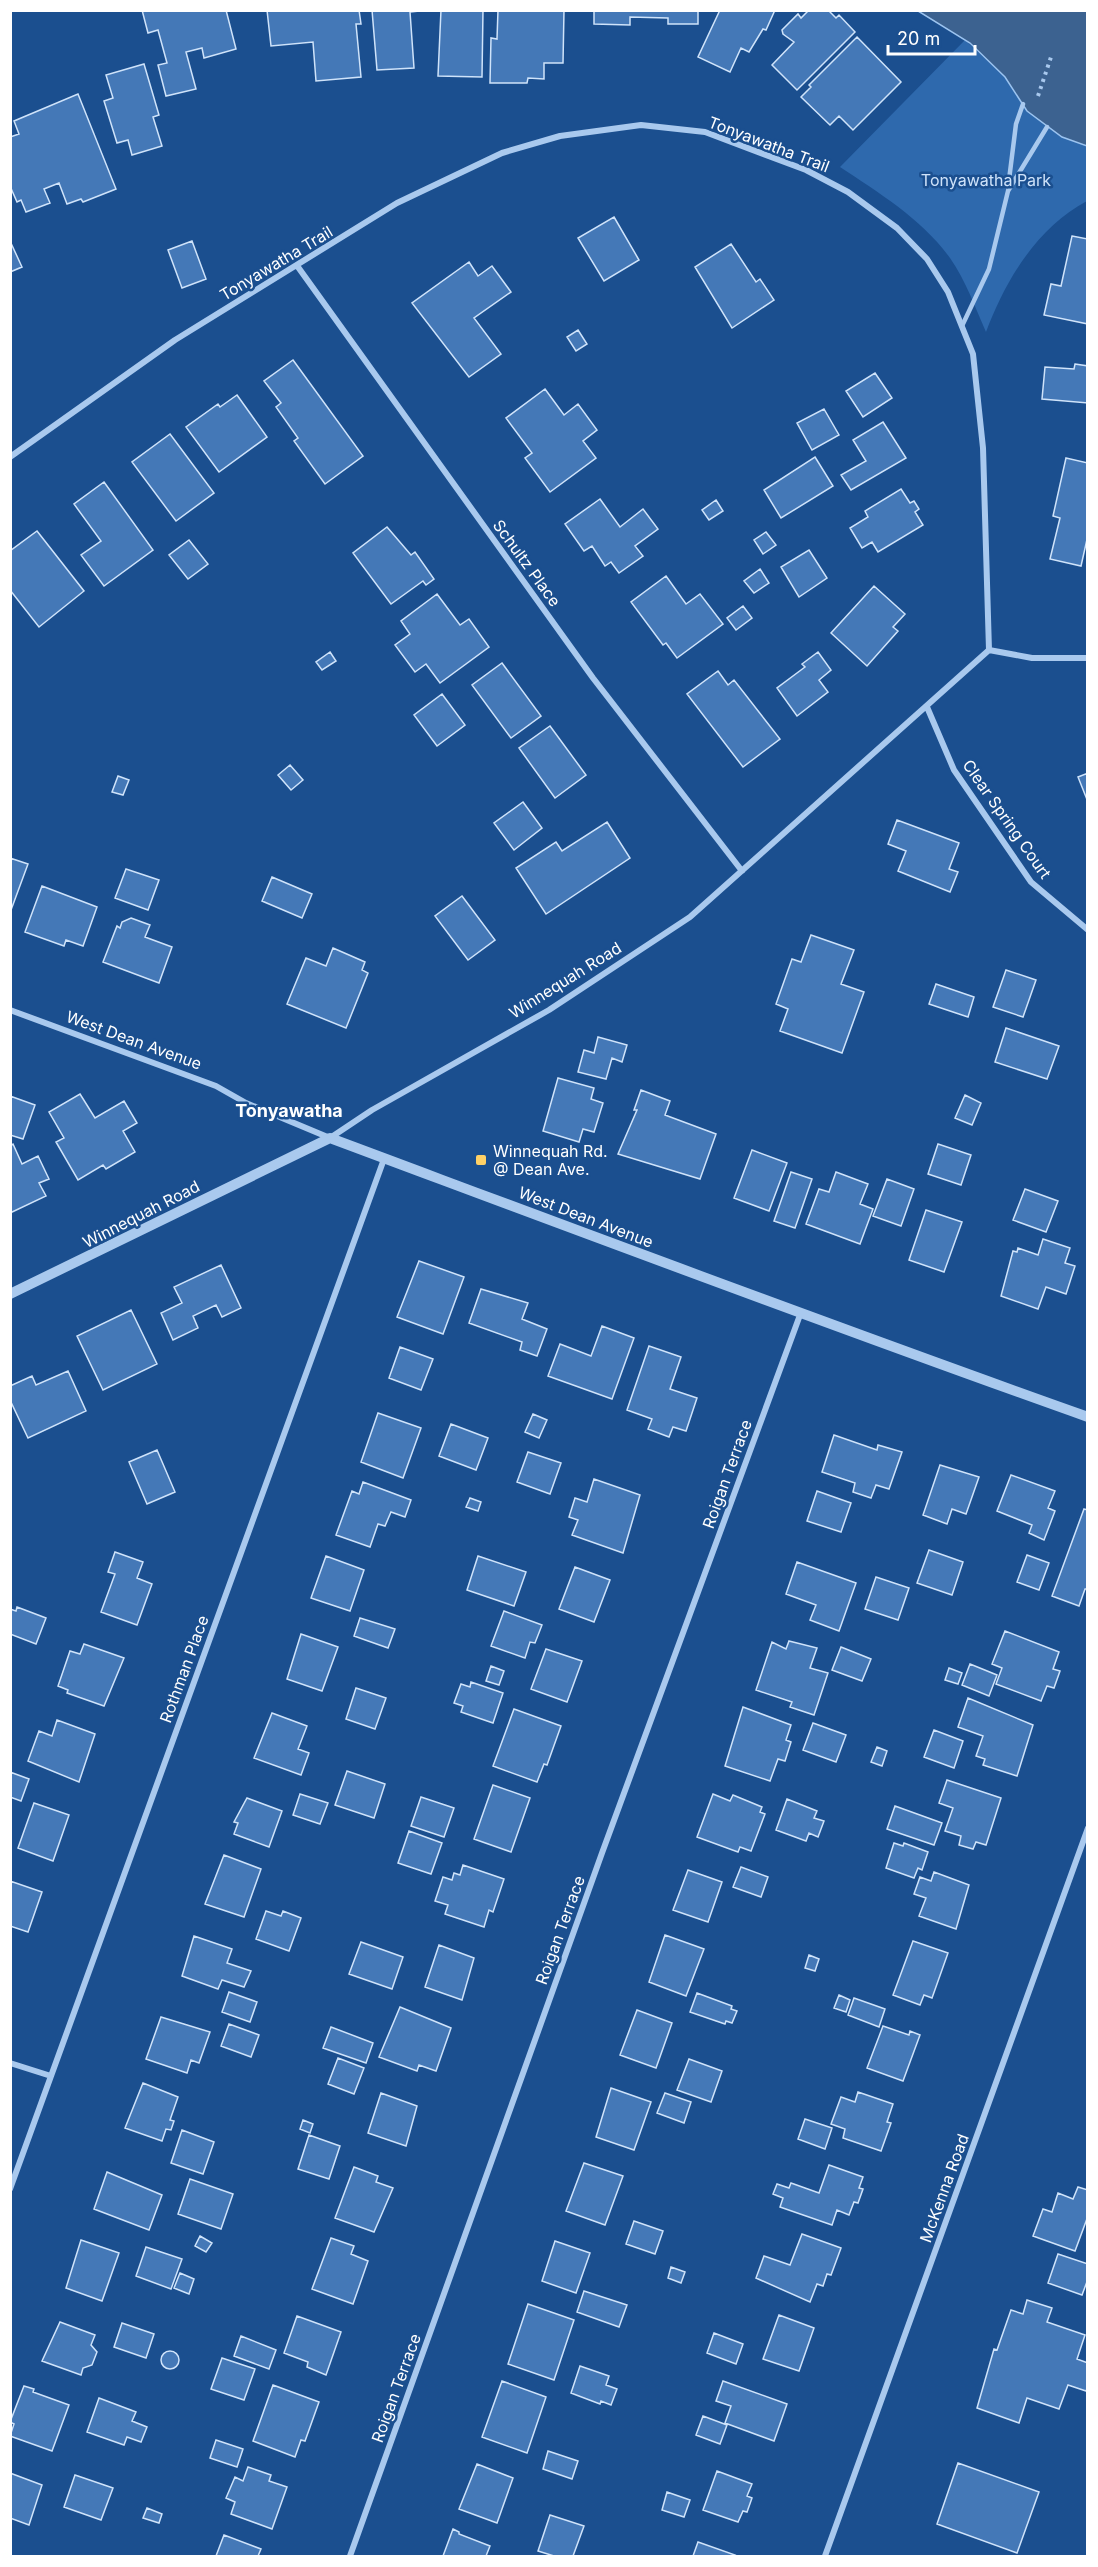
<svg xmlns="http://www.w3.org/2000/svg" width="1098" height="2567" font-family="Inter,sans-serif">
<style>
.green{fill:#2e69ad}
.water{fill:#3c6290;stroke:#9cc4f0;stroke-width:1.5}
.building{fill:#4478b7;stroke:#cfe3fa;stroke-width:1.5}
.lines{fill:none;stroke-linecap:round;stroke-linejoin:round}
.path{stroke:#a9c9ee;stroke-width:4;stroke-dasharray:3 4.5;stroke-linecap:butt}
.service{stroke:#a9c9ee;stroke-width:4.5}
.minor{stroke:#a9c9ee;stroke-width:6}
.tertiary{stroke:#a9c9ee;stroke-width:10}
.poi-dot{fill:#ffd166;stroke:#1b4f8f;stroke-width:2}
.labels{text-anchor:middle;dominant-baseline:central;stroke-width:5;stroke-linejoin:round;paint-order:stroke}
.street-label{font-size:16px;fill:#fff;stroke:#1b4f8f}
.park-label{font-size:16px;fill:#cfe3fa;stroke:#1b4f8f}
.poi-label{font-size:16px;fill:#fff;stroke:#1b4f8f;text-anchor:start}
.neighbourhood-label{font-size:18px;font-weight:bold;fill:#fff;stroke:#1b4f8f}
</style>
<rect width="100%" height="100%" fill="#1b4f8f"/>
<!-- green -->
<path class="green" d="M965,40l40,37 22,34 35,26 25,9v55c-50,27 -81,78 -101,131 -11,-25 -20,-51 -36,-74 -28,-39 -71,-65 -110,-91z"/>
<!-- water -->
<path class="water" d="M918,11h169v135l-25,-9 -35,-26 -22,-34 -35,-34z"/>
<!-- building -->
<path class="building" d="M142,10h84l10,39 -32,9 -2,-10 -16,4 10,37 -30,7 -8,-31 9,-2 -9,-33 -10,3z
M267,10h92l2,14h-5l5,53 -45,4 -3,-39 -42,4z
M372,10h57l-19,2 4,56 -37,2z
M441,10h42l-1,67 -44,-1z
M498,10h66l-1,53h-19v16l-16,-1 -1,5h-37l1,-45 6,1z
M594,10h104v14h-30v-6l-38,-1v8l-36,-1z
M720,10h55l-9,20 -3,-1 -14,23 -8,-4 -11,24 -32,-15z
M809,10h19l8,8 3,-3 16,17 -58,58 -25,-25 22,-23 -11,-8 -1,-4 16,-16 3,4z
M857,37l44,45 -48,48 -14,-14 -9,9 -29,-28 10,-10 -2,-2z
M144,64l15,51 -6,2 9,29 -30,9 -4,-15 -11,3 -13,-42 9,-3 -7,-23z
M78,94l38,95 -33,13 -2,-3 -14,5 -8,-21 -15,6 6,14 -24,9 -5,-12 -4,2 -7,-16v-49l9,-3 -5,-13z
M614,217l25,43 -35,21 -26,-43z
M1072,236l16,3v85l-44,-9 7,-31 10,2z
M10,241l12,26 -12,5z
M192,241l14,38 -24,9 -14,-38z
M731,244l25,38 4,-3 14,21 -42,28 -37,-61z
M469,262l9,14 14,-10 19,26 -37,26 27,36 -32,23 -57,-74z
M578,330l9,14 -11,7 -9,-14z
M293,360l70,96 -38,28 -31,-43 4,-3 -22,-31 5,-4 -17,-22z
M1075,364l13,2v37l-46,-4 3,-32 29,2z
M875,373l17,25 -29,19 -17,-26z
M545,389l19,26 14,-11 19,26 -14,11 13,17 -46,34 -25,-34 7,-5 -26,-35z
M237,395l30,42 -48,35 -33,-45 32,-23 2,3z
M824,409l15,26 -27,15 -15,-27z
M883,422l23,36 -55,32 -10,-15 25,-14 -13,-21z
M170,434l44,59 -38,28 -44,-59z
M815,457l18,29 -52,32 -17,-28z
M1066,458l22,5v72l-7,31 -31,-7 10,-41 -7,-2z
M104,482l49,68 -49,36 -23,-31 20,-14 -27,-37z
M901,489l9,14 4,-2 5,8 -4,3 8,13 -45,27 -6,-10 -10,6 -12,-20 18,-11 -3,-6z
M600,499l20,28 23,-18 15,20 -23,17 8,10 -24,17 -8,-11 -6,4 -13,-20 -8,5 -19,-27z
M716,500l7,11 -14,9 -7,-10z
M387,527l24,28 4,-3 19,27 -8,6 -3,-4 -32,23 -38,-51z
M37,531l47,60 -45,36 -29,-37v-39z
M766,532l10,13 -13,9 -9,-14z
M189,540l19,24 -20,15 -19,-24z
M809,550l18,28 -28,19 -18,-30z
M760,569l9,14 -15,10 -10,-12z
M666,576l20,28 14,-10 23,30 -46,34 -11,-15 -3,2 -32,-43z
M874,586l31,28 -12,13 5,4 -31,35 -36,-33z
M437,594l23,31 9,-6 20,28 -49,36 -14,-19 -11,8 -20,-27 15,-11 -9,-13z
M743,606l9,12 -16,12 -9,-12z
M330,652l6,9 -14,9 -6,-8z
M818,652l13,18 -12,10 9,12 -31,24 -20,-28 28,-21 -3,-3z
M502,663l39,53 -30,22 -39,-53z
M718,671l10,14 6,-5 46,59 -37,28 -56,-73z
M442,694l23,31 -28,21 -23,-31z
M550,726l36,49 -31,23 -36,-50z
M290,765l13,15 -12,10 -13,-15z
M1088,773v29l-10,-25z
M118,776l11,4 -6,15 -11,-3z
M523,802l19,26 -28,22 -20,-27z
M897,820l62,23 -10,26 9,3 -8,20 -52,-21 8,-20 -18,-7z
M607,822l23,36 -84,56 -30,-46 40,-26 6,9z
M10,858l18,6 -17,46h-1z
M126,869l33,11 -11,30 -33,-12z
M272,877l40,17 -10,24 -40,-17z
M42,886l55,21 -14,39 -17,-6 -2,6 -39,-14z
M462,896l33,44 -27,20 -33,-44z
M131,918l19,7 -5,12 27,10 -13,36 -56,-21 14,-36 3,2 2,-6z
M811,935l43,15 -13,34 23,8 -22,61 -62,-22 8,-22 -12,-5 16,-45 9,3z
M333,948l32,14 -3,8 6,3 -22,55 -59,-24 19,-46 20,8z
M1006,970l30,10 -13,37 -30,-10z
M936,984l38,13 -6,20 -39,-13z
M1006,1028l53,18 -12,33 -52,-17z
M598,1037l29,8 -5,17 -10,-4 -6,21 -28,-7 6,-22 10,3z
M558,1078l36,10 -3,11 12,4 -9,29 -11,-3 -4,13 -36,-11z
M641,1090l29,11 -5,14 51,19 -16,45 -82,-25 19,-44h-3z
M80,1094l15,24 29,-17 13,22 -14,8 12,21 -29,17 -3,-4 -25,15 -22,-38 8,-4 -15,-26z
M965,1095l16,8 -9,22 -17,-7z
M10,1096l25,9 -12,34 -13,-4z
M13,1144l9,20 16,-8 11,23 -10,4 7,13 -36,17v-67z
M938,1144l33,11 -10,30 -33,-11z
M752,1150l35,13 -18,48 -35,-13z
M791,1172l21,7 -17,49 -21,-7z
M836,1172l32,12 -8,20 13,5 -13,35 -54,-20 13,-35 10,3z
M887,1179l27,10 -13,37 -28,-10z
M1025,1189l33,12 -12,31 -33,-12z
M926,1210l36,12 -18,50 -35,-12z
M1043,1239l27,9 -5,15 10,3 -9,28 -20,-7 -8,22 -37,-13 12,-45 4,1 1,-4 20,7z
M419,1261l45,16 -21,57 -46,-17z
M221,1265l20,43 -19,9 -6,-12 -23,11 5,12 -25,12 -12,-27 21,-10 -8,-16z
M481,1289l47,14 -6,16 25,10 -10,27 -17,-6 2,-8 -53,-19z
M131,1310l26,54 -54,26 -26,-54z
M602,1326l32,12 -22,61 -64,-23 12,-32 31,12z
M649,1346l32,11 -11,32 27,9 -11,33 -13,-4 -4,10 -21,-8 4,-10 -25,-9z
M400,1347l33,12 -12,31 -32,-12z
M68,1371l18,40 -58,27 -18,-38v-14l22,-10 4,9z
M378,1413l43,15 -18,50 -42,-16z
M533,1414l14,6 -8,18 -14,-6z
M451,1424l37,14 -12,32 -37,-14z
M834,1435l43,15 1,-5 24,7 -13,37 -13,-4 -5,13 -18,-6 2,-9 -33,-11z
M157,1450l18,42 -28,12 -18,-42z
M528,1452l33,11 -11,31 -33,-12z
M940,1465l39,12 -13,37 -14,-5 -5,15 -24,-9z
M1011,1475l44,16 -7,17 7,3 -11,29 -15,-7 3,-8 -35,-14z
M594,1479l46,16 -17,58 -51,-18 6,-15 -9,-3 6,-19 12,4z
M363,1482l48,18 -6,17 -14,-5 -6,14 -7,-2 -8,23 -34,-12 16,-44 7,3z
M817,1491l34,12 -10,29 -34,-11z
M470,1498l11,4 -3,9 -12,-4z
M1084,1509l4,1v79h-3l-6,17 -27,-10z
M929,1550l34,12 -11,33 -35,-12z
M115,1552l28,10 -6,16 15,6 -15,41 -36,-13 14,-38 -7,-2z
M1027,1555l22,8 -10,27 -22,-8z
M326,1556l38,14 -14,41 -39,-13z
M478,1556l48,16 -12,34 -47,-16z
M797,1562l59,21 -17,48 -29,-11 6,-15 -30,-11z
M575,1567l35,13 -16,42 -35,-13z
M876,1577l33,11 -11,32 -33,-11z
M17,1607l29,11 -10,26 -26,-10v-25l6,2z
M504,1611l38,14 -7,18 -5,-1 -5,16 -34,-12z
M360,1618l35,11 -7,19 -34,-12z
M1005,1631l54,21 -6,17 7,2 -6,17 -7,-2 -6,15 -45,-17 6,-16 -10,-4z
M301,1634l37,13 -16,44 -35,-12z
M789,1641l28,7 -7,20 18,5 -14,42 -24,-8 2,-5 -36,-12 16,-48 14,7z
M84,1644l40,14 -20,48 -37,-13 1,-3 -10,-4 12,-35 10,3z
M841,1647l30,12 -9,22 -30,-11z
M546,1649l36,12 -15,41 -36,-13z
M970,1664l27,11 -8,21 -27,-11z
M491,1666l13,5 -5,14 -13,-4z
M949,1668l13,5 -4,11 -13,-4z
M471,1682l32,11 -10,30 -32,-11 2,-6 -9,-3 7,-19 9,3z
M356,1688l30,10 -11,31 -29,-10z
M968,1698l65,27 -16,51 -34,-11 2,-6 -9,-3 7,-20 -25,-9z
M743,1707l48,18 -5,15 5,2 -6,19 -7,-2 -8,22 -45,-15z
M514,1709l47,17 -14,39 -3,-1 -7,18 -44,-16z
M272,1713l35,13 -9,23 11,4 -8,22 -47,-17z
M57,1720l38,14 -16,48 -51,-21 11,-30 13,5z
M813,1723l33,12 -10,27 -33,-12z
M934,1730l29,11 -9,27 -30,-11z
M877,1747l10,4 -5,15 -11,-4z
M347,1771l38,13 -11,34 -39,-13z
M10,1772l19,7 -8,22 -11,-4z
M947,1780l54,18 -15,47 -10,-3 -3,7 -14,-4 2,-9 -16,-5 8,-23 -14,-5z
M493,1785l37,13 -19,54 -37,-13z
M300,1794l28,9 -8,21 -27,-9z
M713,1794l17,7 3,-6 29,12 -2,5 5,2 -14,37 -11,-4 -2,5 -41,-15z
M421,1797l33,11 -10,29 -33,-11z
M247,1798l35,13 -13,36 -35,-13 4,-11 -4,-1z
M787,1799l30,12 -3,7 10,3 -6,16 -9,-4 -3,8 -30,-11z
M34,1803l35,12 -16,46 -35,-13z
M895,1806l47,17 -8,22 -47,-16z
M409,1831l33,12 -11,31 -33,-11z
M894,1843l9,3 1,-3 24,9 -6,18 -4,-2 -4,10 -28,-10z
M224,1855l37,14 -17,48 -39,-13z
M463,1865l41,14 -11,33 -4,-2 -5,17 -39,-13 3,-9 -13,-4 8,-24 9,3 2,-7 6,2z
M741,1867l27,10 -7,20 -28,-10z
M688,1870l34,12 -14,40 -35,-12z
M934,1872l35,13 -13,44 -37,-13 7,-18 -12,-4 6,-17 11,4z
M10,1881l32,11 -14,40 -18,-6z
M266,1911l15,5 2,-5 18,7 -12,33 -33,-12z
M665,1935l39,14 -18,47 -37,-14z
M194,1936l38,13 -5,14 24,8 -7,16 -22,-7 -4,9 -36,-13z
M913,1941l35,12 -16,45 -8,-3 -4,10 -27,-10z
M361,1942l42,15 -11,32 -43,-15z
M439,1945l35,13 -12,42 -37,-13z
M809,1955l10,4 -4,12 -10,-3z
M229,1992l28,10 -7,20 -28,-10z
M697,1993l35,13 -1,3 6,2 -5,12 -6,-2 -1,3 -35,-12z
M839,1995l11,5 -4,12 -12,-4z
M854,1998l31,11 -6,18 -31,-12z
M400,2007l51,21 -15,43 -17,-6 -2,6 -38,-14z
M637,2010l35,13 -16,45 -36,-13z
M161,2017l49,15 -11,31 -8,-3 -4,13 -41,-14z
M229,2024l30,11 -8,22 -30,-11z
M883,2026l26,9 1,-4 10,4 -17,46 -36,-13z
M331,2027l42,16 -7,20 -43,-15z
M338,2058l26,10 -10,26 -26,-10z
M689,2059l33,12 -11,31 -34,-12z
M143,2083l35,14 -8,23 4,1 -3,9 -5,-1 -4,12 -37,-13z
M611,2088l40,14 -17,48 -38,-13z
M858,2092l35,12 -6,18 4,1 -10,28 -38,-13 2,-9 -14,-5 10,-27 14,5z
M381,2093l36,13 -11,40 -38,-13z
M665,2093l26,9 -7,21 -27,-10z
M805,2119l27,9 -7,21 -27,-10z
M303,2120l10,4 -3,9 -10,-4z
M182,2130l32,12 -11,32 -32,-11z
M309,2135l31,11 -11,33 -31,-10z
M584,2163l39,13 -18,49 -39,-14z
M829,2165l34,12 -4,11 4,1 -5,14 -4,-1 -5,13 -12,-5 -5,15 -52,-18 3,-9 -10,-4 4,-10 12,4 2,-5 28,10z
M354,2167l24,9 -2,6 17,6 -19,44 -39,-14z
M107,2172l55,23 -13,35 -55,-21z
M190,2179l43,15 -12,35 -43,-15z
M1078,2187l10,3v26l-13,35 -42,-15 10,-27 9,3 6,-19 15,6z
M634,2221l29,10 -8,23 -29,-10z
M802,2234l39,14 -10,27 -4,-1 -4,12 -6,-2 -7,18 -54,-24 8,-22 26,9z
M200,2236l12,7 -6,9 -11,-6z
M331,2238l23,8 -3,8 17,7 -15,43 -41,-15z
M81,2240l38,13 -17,48 -36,-13z
M555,2241l35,12 -14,40 -34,-12z
M146,2247l36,12 -11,30 -35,-13z
M1058,2254l30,10v15l-6,16 -34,-12z
M671,2267l14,5 -4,11 -13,-5z
M180,2273l14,6 -5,15 -15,-6z
M584,2291l43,14 -8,22 -42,-15z
M1027,2300l25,8 -5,14 38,13 -8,24 11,4v23l-2,5 -18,-6 -9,24 -32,-11 -8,25 -42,-15 17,-59 3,1 14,-40 12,4z
M528,2304l46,16 -20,60 -46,-16z
M779,2315l35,13 -15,43 -36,-12z
M297,2316l44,16 -15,43 -19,-8 1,-5 -24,-9z
M60,2322l35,13 -4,10 6,7 -5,13 -9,3 -2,7 -39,-14z
M122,2323l32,11 -8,24 -32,-11z
M714,2333l29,11 -7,20 -29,-11z
M241,2336l35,14 -7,19 -35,-13z
M161 2360a9 9 0 1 1 18 0a9 9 0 1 1-18 0Z
M222,2358l33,11 -11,31 -33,-11z
M580,2366l29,10 -3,9 11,4 -6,16 -10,-4 -1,3 -29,-11z
M502,2381l44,16 -19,56 -45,-16z
M723,2381l64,23 -13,37 -49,-18 6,-17 -15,-5z
M273,2385l46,17 -14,39 -4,-1 -6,17 -42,-16z
M24,2386l10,3 -1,3 36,13 -17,46 -42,-15 4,-12 -4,-2z
M99,2398l37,14 -4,9 15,6 -6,15 -14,-5 -3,8 -37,-13z
M703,2416l24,9 -7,19 -24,-9z
M216,2440l27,9 -6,18 -27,-9z
M548,2451l30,10 -6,18 -29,-10z
M958,2463l81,29 -22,61 -80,-29z
M477,2464l36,14 -16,45 -38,-14z
M248,2467l23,8 -2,6 18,6 -15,42 -41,-15 4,-12 -9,-4 9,-21 8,4z
M717,2471l35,13 -5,12 5,2 -5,14 -4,-1 -5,11 -35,-12z
M10,2473l32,12 -13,40 -19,-7z
M75,2475l38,13 -12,32 -37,-13z
M667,2492l23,8 -6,17 -22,-7z
M147,2508l15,6 -3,9 -16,-5z
M550,2515l34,11 -11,30h-19l-16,-5z
M453,2529l6,3v2l31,12 -4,10h-43z
M224,2535l37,14 -3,7h-42z
M698,2542l37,13 -1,1h-41z"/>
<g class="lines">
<!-- path -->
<path class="path" d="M1038,96l13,-39"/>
<!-- service -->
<path class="service" d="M1008,188l8,-64 7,-20
M962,326l27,-57 19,-78 39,-64"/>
<!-- minor -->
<path class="minor" d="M298,267l295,411 149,193
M10,457l165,-117 222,-137 105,-50 58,-17 81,-11 64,7 101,38 42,22 49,36 30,31 21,33 25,62 10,94 6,202
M927,707l27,63 77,112 57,48
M10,1010l206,76 30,17 84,35 42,-28 177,-100 141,-93 299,-267 43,8h56
M10,2063l41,13
M10,2189l374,-1030
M350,2556l252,-703 198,-538
M825,2556l263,-728"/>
<!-- tertiary -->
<path class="tertiary" d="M10,1294l320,-156c252,94 504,189 758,279"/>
</g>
<!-- markers -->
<rect class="poi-dot" x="475" y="1154" width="12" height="12" rx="3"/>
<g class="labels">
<!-- street labels -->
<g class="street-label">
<text transform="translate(769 144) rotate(21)">Tonyawatha Trail</text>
<text transform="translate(276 263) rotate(-31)">Tonyawatha Trail</text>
<text transform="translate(527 563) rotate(54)">Schultz Place</text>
<text transform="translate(1007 819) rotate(55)">Clear Spring Court</text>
<text transform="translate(565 980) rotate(-32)">Winnequah Road</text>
<text transform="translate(134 1040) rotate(20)">West Dean Avenue</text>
<text transform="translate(141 1214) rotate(-27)">Winnequah Road</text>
<text transform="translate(586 1217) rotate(21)">West Dean Avenue</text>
<text transform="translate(727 1474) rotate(-70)">Roigan Terrace</text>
<text transform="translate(184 1669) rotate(-70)">Rothman Place</text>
<text transform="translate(560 1930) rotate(-70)">Roigan Terrace</text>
<text transform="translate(944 2188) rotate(-70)">McKenna Road</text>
<text transform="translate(396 2388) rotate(-70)">Roigan Terrace</text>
</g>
<!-- park labels -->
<g class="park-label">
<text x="986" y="180">Tonyawatha Park</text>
</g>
<!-- poi labels -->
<g class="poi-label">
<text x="493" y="1151">Winnequah Rd.<tspan x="493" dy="18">@ Dean Ave.</tspan></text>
</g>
<!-- neighbourhood labels -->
<g class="neighbourhood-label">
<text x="289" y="1110">Tonyawatha</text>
</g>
</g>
<!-- border -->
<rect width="1098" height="2567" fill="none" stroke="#ffffff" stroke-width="24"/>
<!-- scale -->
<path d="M888 45v9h87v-9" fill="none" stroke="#ffffff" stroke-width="3"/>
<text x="897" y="45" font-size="18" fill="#ffffff" stroke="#1b4f8f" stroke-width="4.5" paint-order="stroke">20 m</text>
</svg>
